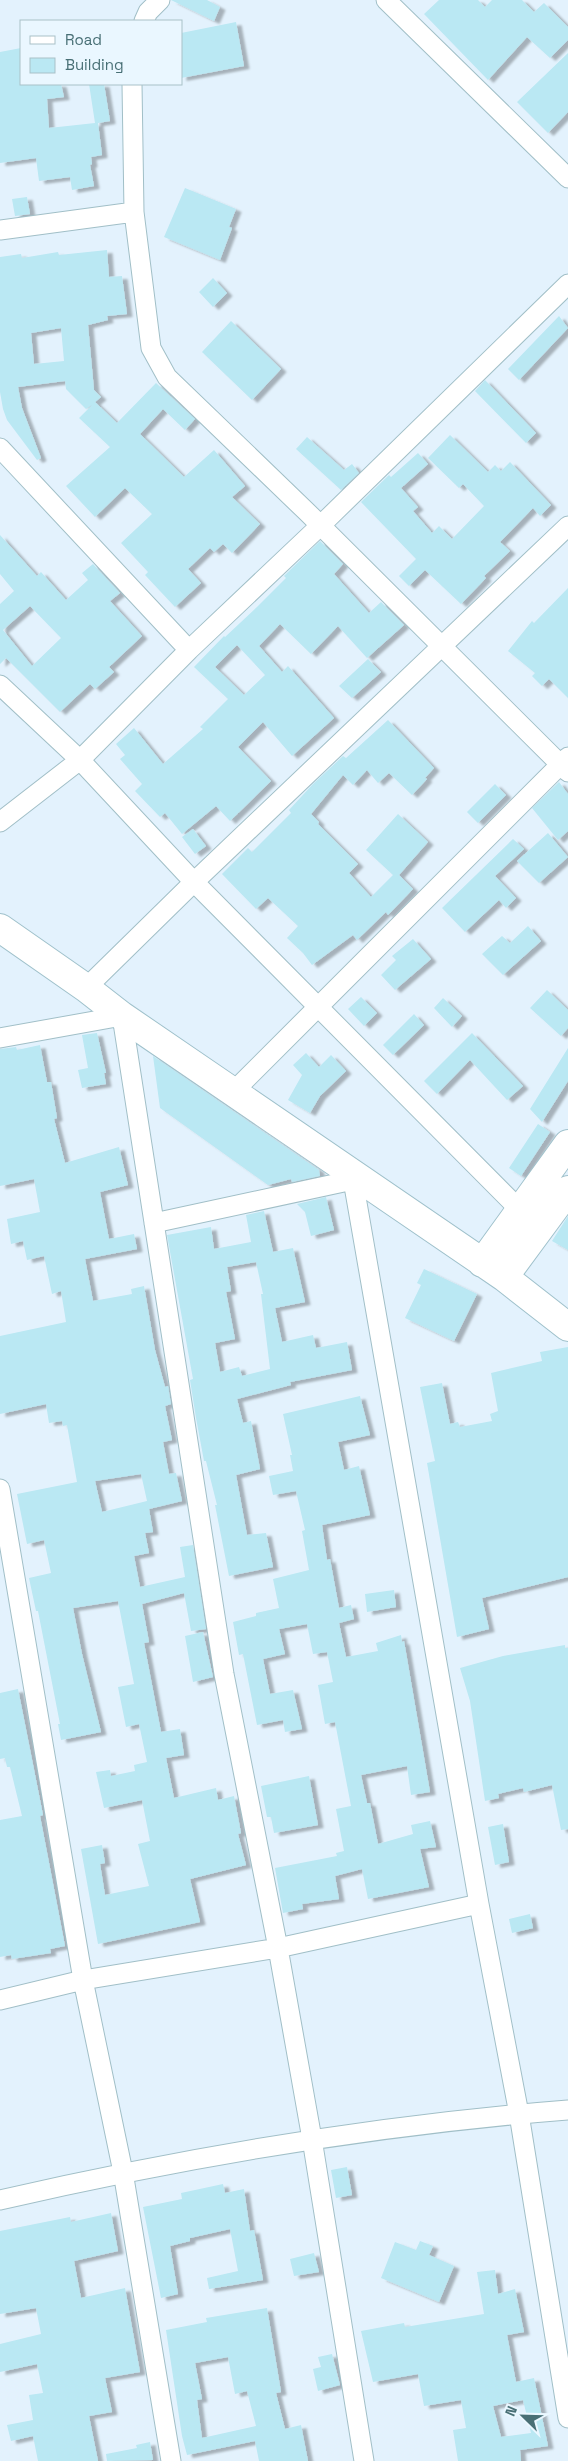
<svg xmlns="http://www.w3.org/2000/svg" width="568" height="2461" font-family="'Space Grotesk',sans-serif">
<style>
.building{fill:#bae8f3;fill-rule:evenodd;filter:url(#shadow)}
.lines{fill:none;stroke-linecap:round;stroke-linejoin:round}
.street-casing{stroke:#a1bfc7;stroke-width:21}
.secondary-casing{stroke:#9fc1cb;stroke-width:30}
.street{stroke:#fff;stroke-width:19}
.secondary{stroke:#fff;stroke-width:28}
</style>
<defs>
<filter id="shadow"><feDropShadow dx="5.5" dy="3" stdDeviation="1" flood-color="#0004"/></filter>
</defs>
<rect width="100%" height="100%" fill="#e3f2fd"/>
<!-- building -->
<path class="building" d="M171,0h36l13,7 -6,14z
M439,0h39l7,7 7,-7h30l12,12 10,-9 24,24v13l-18,18 -23,-21 -39,43 -64,-66z
M236,22l8,44 -63,12v-45z
M21,48v36h40l3,13 -17,2 2,29 46,-5 -6,-39h15l6,37 -12,2 4,32 -11,2 1,7 -2,1 4,21 -22,4 -2,-13 -31,4 -3,-23 -36,5v-111z
M568,53v59l-20,21 -31,-31z
M185,188l51,21 -7,18 3,1 -12,32 -56,-23z
M27,197l3,17 -15,2 -3,-17z
M107,250l2,27 13,-1 5,38 -20,2 1,4 -20,5 6,65 7,7 -6,5 22,21 39,-40 39,36 -10,11 -22,-21 -23,25 44,43 30,-27 31,36 -13,11 28,27 -28,29 -9,-9 -9,8 -4,-4 -22,21 13,14 -26,24 -30,-32 3,-3 -27,-29 31,-29 -27,-26 -30,29 -29,-31 44,-39 -31,-29 13,-13 -6,4 -20,-20 -1,-8 -47,6 4,21 19,50 -4,2 -30,-40 -4,-11 -3,-17v-135l21,-3 1,4 36,-6 1,3zM61,328l3,33 -30,3 -3,-31z
M213,278l14,15 -14,14 -14,-15z
M559,316l9,12 -49,52 -11,-11z
M231,321l50,48 -29,31 -50,-48z
M485,380l51,53 -10,10 -51,-52z
M450,435l38,37 7,-7 6,6 9,-9 41,43 -11,11 -7,-8 -33,34 10,9 -26,25 2,2 -25,26 -36,-34 -16,16 -10,-10 17,-17 -55,-57 28,-27 2,2 27,-24 10,11 -27,24 17,19 -5,4 19,22 7,-7 13,13 32,-33 -21,-22 -4,4 -31,-30z
M307,437l37,33 8,-6 7,9 -18,17 -45,-41z
M0,535l37,41 4,-4 25,28 22,-20 -6,-7 11,-9 27,29 -10,8 32,35 -33,31 5,5 -19,17 -5,-5 -30,28 -54,-54 -6,6v-60l14,-13 -14,-17zM30,606l31,32 -29,28 -29,-36z
M320,541l23,23 -9,10 35,39 12,-11 23,23 -37,33 -29,-32 -27,28 -31,-30 -21,22 23,26 6,-6 46,52 -42,38 -29,-34 -25,25 33,34 -41,40 -14,-15 -34,28 -17,-21 -5,4 -25,-26 7,-7 -22,-25 5,-4 -9,-11 18,-16 29,36 40,-35 -3,-2 28,-28 -34,-32 30,-31 1,1 33,-31 28,-28 -2,-2 4,-4zM237,645l28,30 -21,20 -29,-28z
M568,588v110l-19,-19 -7,7 -10,-10 3,-3 -27,-22 24,-30 2,2z
M368,659l13,13 -29,26 -13,-12z
M388,720l46,48 -9,10 2,1 -15,16 -23,-22 -11,10 -11,-13 -14,15 -10,-10 -32,39 8,8 -1,2 40,40 -9,9 22,24 22,-22 -27,-25 32,-36 30,28 -29,33 14,14 -25,26 -2,-3 -29,28 -4,-5 -41,30 -9,-12 -16,-15 11,-12 -30,-28 -12,11 -34,-35 26,-26 4,4 39,-39 -2,-3 24,-26 30,-28 3,2z
M559,782l9,12v37l-10,9 -26,-32z
M495,784l11,11 -28,28 -11,-11z
M193,829l13,17 -11,8 -13,-17z
M548,833l20,24 -29,26 -22,-22z
M513,839l11,10 -29,27 21,22 -10,10 -7,-8 -34,32 -23,-24z
M528,926l13,15 -38,34 -21,-21 20,-18 8,7z
M413,939l18,20 -36,31 -14,-15 15,-15 -4,-4z
M547,990l21,20v18l-7,8 -31,-28z
M361,997l16,16 -13,13 -16,-17z
M443,998l19,18 -10,11 -18,-19z
M414,1014l10,11 -31,30 -10,-10z
M97,1033l9,40h-2l2,11 -24,4 -4,-18 10,-2 -6,-33z
M472,1033l51,53 -16,14 -37,-40 -33,34 -13,-13z
M40,1045l7,37h4l6,36 -3,1 11,44 54,-16 9,38 -28,7 9,47 25,-5 3,15 -52,10 8,42 39,-7 -1,-5 13,-3 11,64 10,37 3,-1 3,18 -6,2 7,34 -9,2 6,32 7,-1 6,28 -33,8 4,23 -8,1 4,20 -15,3 6,31 45,-10 -5,-30 13,-2 13,84 -15,2 -7,-38 -42,11 7,38 -5,1 17,89 19,-3 4,26 -18,3 8,40 42,-10 2,12 16,-4 7,37 -3,1 8,31 -56,14 10,43 -102,22 -17,-95 21,-4 3,18 -5,1 5,31 44,-9 -11,-42 12,-3 -8,-41 -38,8 -8,-36 14,-2 1,6 24,-5 -1,-6 13,-3 -8,-38 -13,3 -8,-40 16,-3 -16,-83 -45,7 9,46 19,78 -40,8 -3,-16h2l-22,-113h-2l-7,-33 22,-5 -7,-33 -17,4 -10,-50 60,-12 -10,-57 -4,1 -1,-5 -13,2 -3,-19 -46,10v-78l66,-14 -5,-31 -9,3 -8,-38 -17,4 -4,-19 -12,3 -4,-25 33,-7 -6,-33 -34,7v-137l16,-2 1,3zM141,1474l6,27 -45,11 -7,-31z
M568,1048v33l-26,41 -12,-13z
M306,1053l13,14 12,-12 15,16 -26,25 -10,17 -22,-13 14,-25 -9,-10z
M153,1056l166,114 1,6 -28,6 -1,-3 -23,6 -108,-77z
M538,1124l12,8 -29,44 -12,-8z
M326,1197l8,33 -23,6 -6,-24 -8,-8z
M264,1211l9,41 20,-4 12,54 -30,6 7,34 31,-7 3,13 31,-6 5,28 -62,12 1,3 -54,14 6,24 8,-2 9,48 -24,6 11,60 19,-2 7,34 -44,9 -14,-71h2l-11,-44h-2l-8,-43 -6,-38 3,-1 -26,-144 44,-8 3,22 37,-7 -5,-27zM256,1262l7,32h-2l9,75 -28,7 -3,-9 -19,5 -5,-29 20,-4 -9,-47 5,-1 -4,-24z
M568,1216v34l-16,-9z
M424,1269l53,25 -23,47 -49,-23 16,-33 -4,-2z
M568,1347v230l-86,21 7,31 -32,8 -30,-174 8,-2 -15,-74 22,-4 8,41 8,-2 2,5 32,-6 -2,-7 8,-3 -7,-38 51,-12 -2,-9z
M360,1396l10,39 -32,7 6,28 15,-4 11,49 -48,10 5,35 3,-1 9,49 12,-3 3,14 -15,4 7,34 32,-6 -2,-8 25,-8 1,7 2,-1 26,151 -19,3 -4,-29 -46,9 6,28h3l8,41 35,-10 -2,-9 19,-4 6,26 -16,2 9,38 -61,12 -6,-30 -27,7 4,23 -37,5 1,5 -20,4 -8,-45 62,-12 -1,-3 8,-2 -8,-42 15,-3 -16,-84 -10,2 -7,-39 15,-3 -6,-30 -14,2 -6,-30 -28,5 6,25 -22,5 7,35 23,-4 9,39 -17,3 -2,-12 -26,5 -14,-71 -4,1 -6,-33 23,-6v-3l23,-5 -6,-29 36,-9 -7,-39 3,-1 -9,-39 -23,4 -4,-19 24,-5 -3,-16h2l-9,-41z
M394,1590l2,17 -29,5 -2,-18z
M203,1632l10,45 -20,5 -8,-46z
M565,1645v3h3v181l-7,1 -9,-45 -28,7 -1,-4 -25,6 1,4 -14,3 -15,-100 -10,-33 43,-12z
M18,1689l25,126 -3,1 25,130 -15,3 1,4 -39,6 -1,-4 -11,2v-137l22,-4 -12,-49h-3l-2,-9 -5,1v-66z
M309,1776l9,49 -44,8 -3,-16h-4l-6,-31z
M503,1824l6,38 -14,3 -7,-38z
M530,1914l3,14 -21,5 -3,-14z
M347,2167l5,28 -16,3 -5,-28z
M223,2184l2,9 19,-4 6,42 4,-1 9,50 -54,9 -2,-11 31,-7 -8,-42 -40,9v3l-20,5 8,48 -17,4 -18,-91 39,-8 -1,-6z
M111,2213l7,38 -44,10 7,37 44,-10 15,84 -35,6 7,34 -23,4 9,45h-60l-5,-25 -22,5 -4,-16 26,-5 -4,-25 14,-2 -6,-29 -37,8v-28l41,-10 -5,-26 -36,6v-83l70,-14 1,5z
M420,2241l13,5 -4,9 25,11 -15,36 -58,-24 14,-36 21,8z
M314,2253l5,19 -25,4 -4,-17z
M495,2270l3,24 17,-5 9,43 -17,3 9,47 18,-4 14,68 -28,4 1,11h-63l-5,-31 13,-2 -5,-28 -37,6 -6,-32 -45,8 -12,-51 43,-8 1,4 79,-13 -7,-42zM523,2400l8,33 -30,4 -8,-31z
M267,2308l14,84 -5,1 9,36 16,-4 7,36h-49l-4,-20 -68,14 -5,-19 -16,-106 41,-8 -1,-4zM228,2357l7,37 12,-3 9,35 -54,12 -5,-38 5,-1 -7,-36z
M332,2354l8,31 -22,6 -5,-22 8,-2 -3,-10z
M150,2442l3,18 -46,1 -1,-7 31,-6 -1,-3z"/>
<g class="lines">
<defs>
<path id="street" d="M386,0l182,178
M144,21l4,-9 12,-12
M132,84l2,128
M0,230l134,-18 17,136 16,29 140,135 261,260
M0,448l189,202
M0,685l80,75 114,122 326,328
M0,822l80,-62 109,-110 132,-125 247,-241
M86,988l108,-106 374,-356
M0,1038l122,-22 102,658 54,274 34,191 52,322
M234,1091l334,-334
M355,1175l-2,5 126,724 40,210 49,304
M154,1223l199,-43
M0,1489l83,491 40,192 48,289
M0,2000l83,-20 195,-32 201,-44
M0,2200c187,-43 377,-75 568,-90"/>
<path id="secondary" d="M0,928l86,60 36,28 382,261 64,50
M482,1263l86,-119
M504,1277l64,-87"/>
</defs>
<!-- street casing -->
<use href="#street" class="street-casing"/>
<!-- secondary casing -->
<use href="#secondary" class="secondary-casing"/>
<!-- street -->
<use href="#street" class="street"/>
<!-- secondary -->
<use href="#secondary" class="secondary"/>
</g>
<!-- legend -->
<rect x="20" y="20" width="162" height="65" fill="#eaf7ff" stroke="#a9c1c8"/>
<rect x="30" y="36" width="25" height="8" fill="#ffffff" stroke="#a9c1c8"/>
<text x="65" y="45" font-size="15" fill="#486f75">Road</text>
<rect x="30" y="58" width="25" height="15" fill="#bae8f3" stroke="#a9c1c8"/>
<text x="65" y="70" font-size="15" fill="#486f75">Building</text>
<!-- north arrow -->
<g transform="translate(523 2416) rotate(293)" stroke="#eaf7ff" stroke-width="4" paint-order="stroke">
<path d="M0-4L9 19L0 12L-9 19Z" fill="#486f75"/>
<text y="-8" font-size="14" font-weight="bold" text-anchor="middle" fill="#486f75">N</text>
</g>
</svg>
